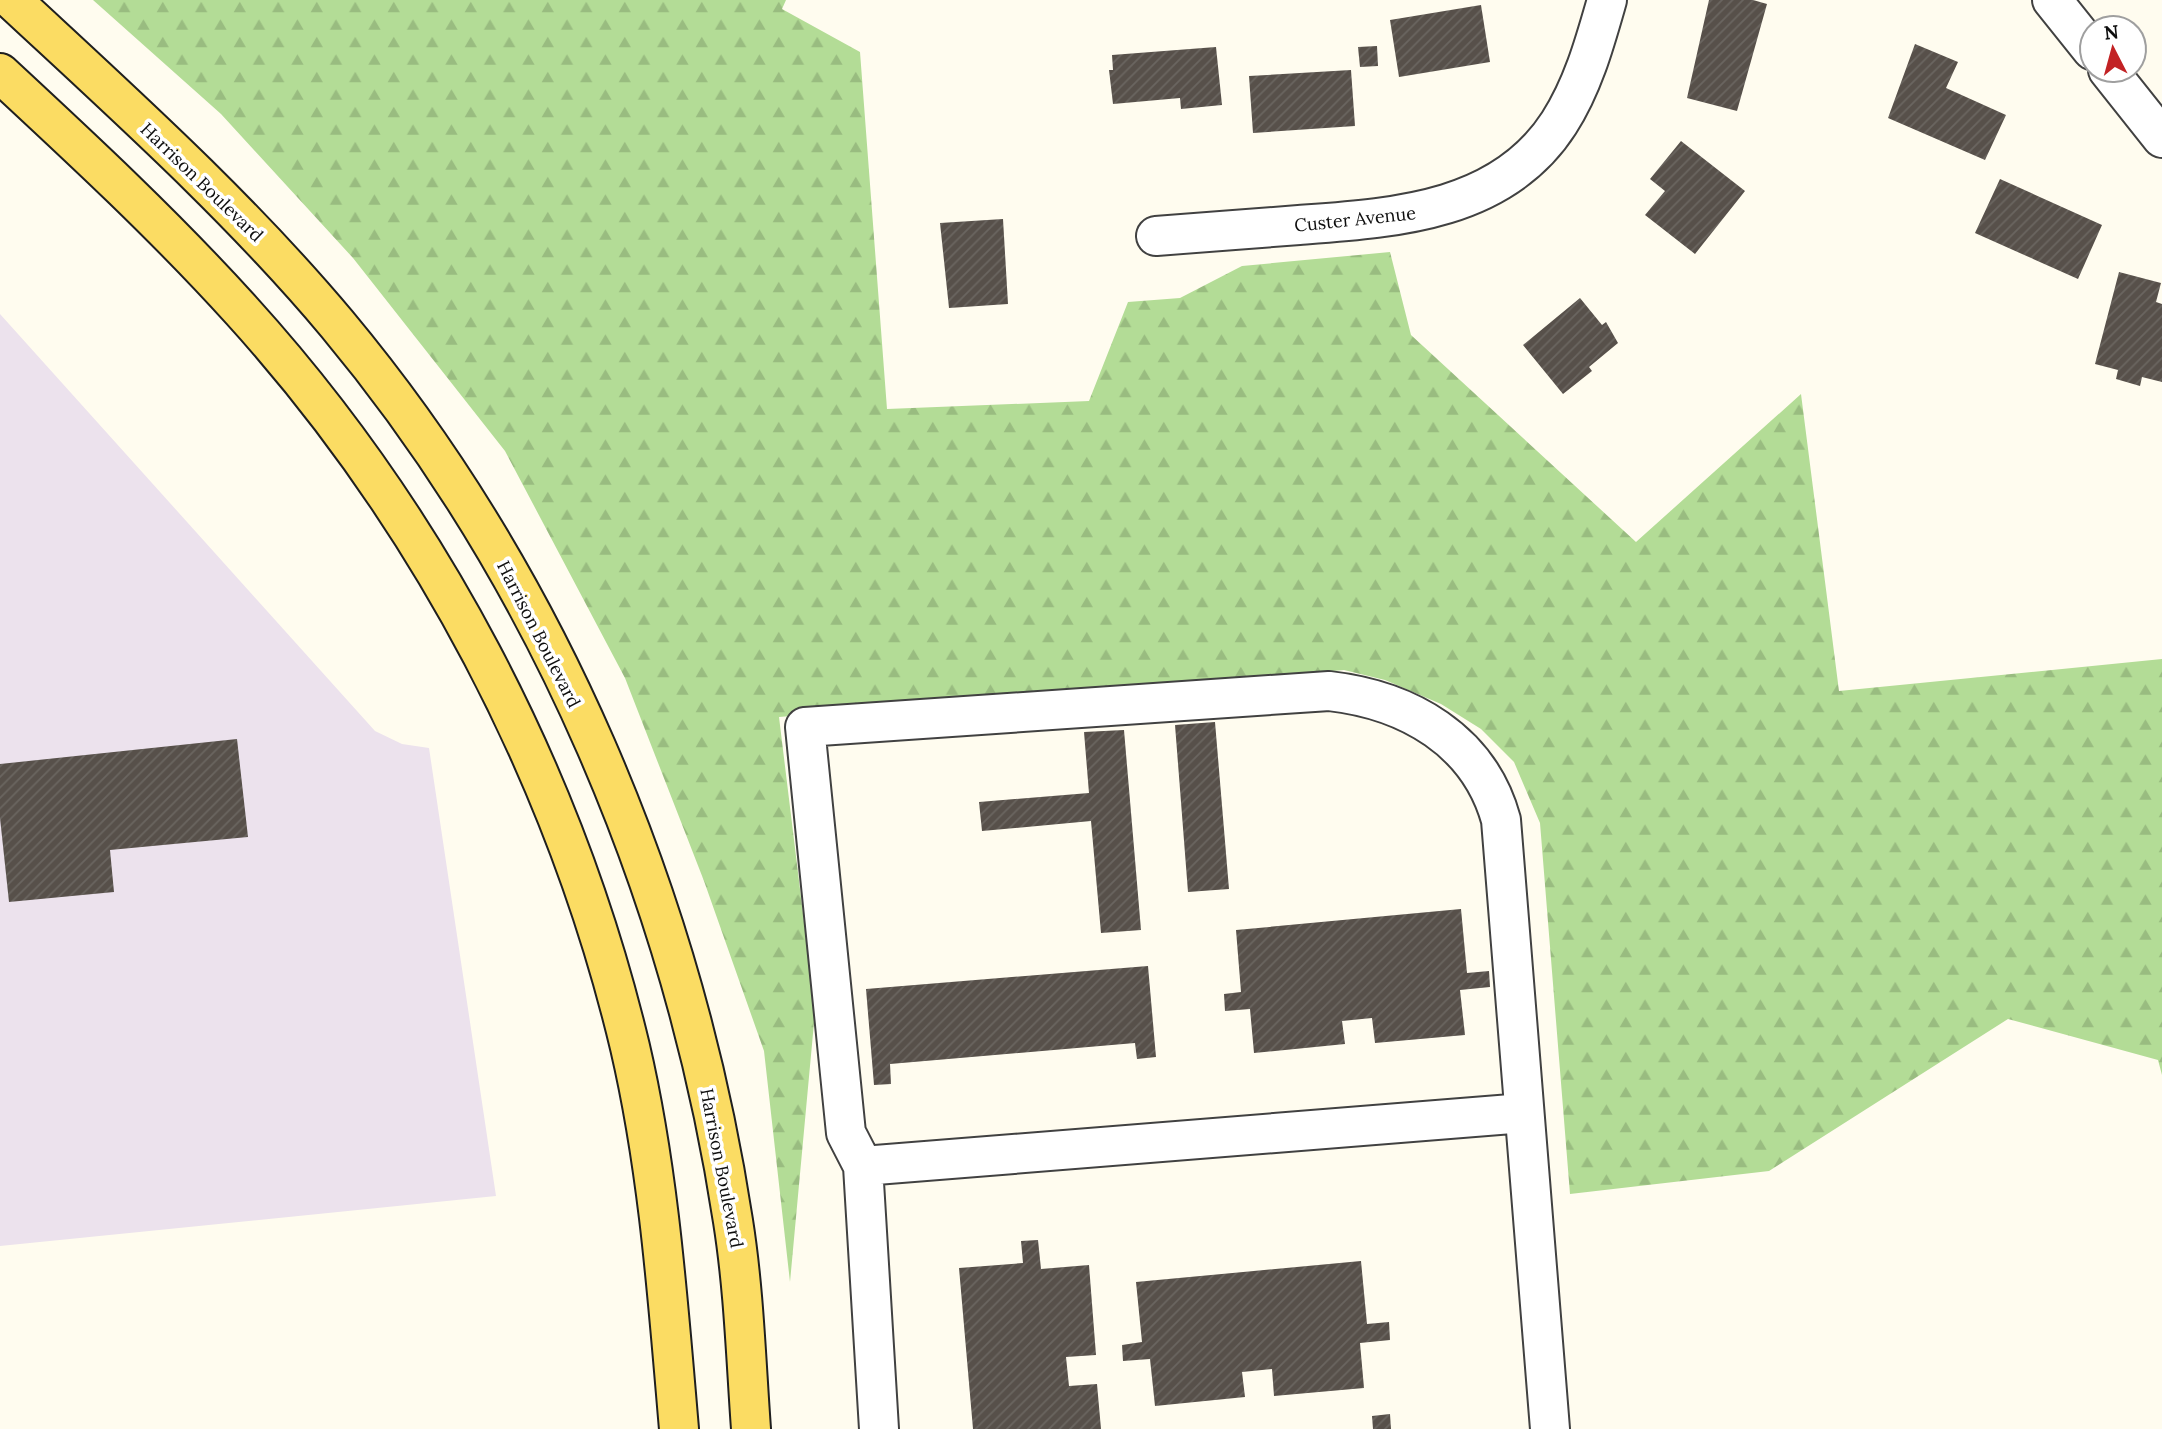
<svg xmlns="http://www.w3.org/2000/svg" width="2162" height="1429" font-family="Lora,serif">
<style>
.industrial{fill:#ece2ed}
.forest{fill:url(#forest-firs)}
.building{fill:url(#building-hatch)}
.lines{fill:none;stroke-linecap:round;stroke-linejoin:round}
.minor-casing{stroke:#414141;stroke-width:42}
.major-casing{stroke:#1f1f1f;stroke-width:42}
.minor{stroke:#fff;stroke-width:38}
.major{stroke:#fbdc63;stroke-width:38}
.labels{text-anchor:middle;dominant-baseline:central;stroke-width:7;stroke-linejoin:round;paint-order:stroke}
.street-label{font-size:18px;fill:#0e0e0e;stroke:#fff}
</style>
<defs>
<pattern id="forest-firs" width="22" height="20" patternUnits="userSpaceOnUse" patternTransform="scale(1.75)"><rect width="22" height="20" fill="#b3dc96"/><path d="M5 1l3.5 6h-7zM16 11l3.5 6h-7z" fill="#99bc80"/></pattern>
<pattern id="building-hatch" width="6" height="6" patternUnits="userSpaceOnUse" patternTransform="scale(1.75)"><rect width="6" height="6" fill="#57504a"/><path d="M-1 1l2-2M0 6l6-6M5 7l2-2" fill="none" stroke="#6a6560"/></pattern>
</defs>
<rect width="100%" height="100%" fill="#fffcef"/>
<!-- industrial -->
<path class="industrial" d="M0,314l375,417 27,13 27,4 67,448 -496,50z"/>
<!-- forest -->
<path class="forest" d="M93,0h693l-4,9 78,43 27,357 202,-8 39,-99 52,-4 62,-32 148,-14 21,83 225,207 165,-148 38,297 323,-32v416l-4,-15 -150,-41 -239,152 -199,23 -30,-371 -26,-61 -33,-33 -40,-25 -56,-24 -41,-10 -565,47 36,295 -25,270 -26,-231 -60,-170 -79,-203 -120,-227 -152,-193 -132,-144z"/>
<!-- building -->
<path class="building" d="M1709,0h44l14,4 -30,107 -50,-13z
M1481,5l9,57 -91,15 -9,-57z
M1915,44l43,18 -12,26 60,27 -21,45 -97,-42z
M1377,46l1,20 -18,1 -2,-20z
M1216,47l6,58 -41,4 -1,-11 -67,6 -4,-34h4l-1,-15z
M1351,70l4,56 -102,7 -4,-57z
M1681,141l64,50 -50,63 -50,-39 20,-24 -15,-12z
M2000,179l102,46 -24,54 -103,-46z
M1003,219l5,85 -59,4 -9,-85z
M2119,272l42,11 -5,19 6,2v78l-20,-5 -2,9 -24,-7 2,-9 -23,-6z
M1580,298l22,27 4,-3 12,21 -29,24 3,4 -29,23 -40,-49z
M1215,722l14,167 -41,3 -13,-167z
M1124,730l17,200 -40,3 -10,-112 -109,10 -3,-29 110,-9 -5,-61z
M237,739l11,98 -138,13 4,42 -105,10 -9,-84v-54z
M1461,909l6,64 22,-2 1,16 -30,3 5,45 -90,8 -3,-25 -30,3 3,23 -91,9 -4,-44 -25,2 -1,-17 17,-2 -5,-62z
M1148,966l8,91 -19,2 -2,-16 -245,21 1,20 -17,1 -8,-96z
M1038,1240l3,29 48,-4 7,90 -30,2 3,29 28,-2 4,45h-128l-14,-161 64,-5 -2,-22z
M1361,1261l6,63 22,-2 1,18 -30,3 4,45 -90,8 -2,-27 -30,3 3,25 -90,9 -5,-47 -27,2 -1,-16 20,-3 -6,-60z
M1390,1414l1,15h-18l-1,-13z"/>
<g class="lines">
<defs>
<path id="minor" d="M2052,0l40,50
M2108,70l54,68
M1156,236c48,-4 95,-7 143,-11 95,-7 203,-13 260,-102 24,-37 36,-81 48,-123
M863,1166l661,-53
M879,1429l-16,-263 -17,-33 -41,-406 524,-36c79,9 150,49 172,129l49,609"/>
<path id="major" d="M12,0c112,104 227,207 325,324 212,254 346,572 396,897 11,69 13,139 18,208
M0,73c82,76 166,154 241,237 188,207 324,465 389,737 29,124 38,255 49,382"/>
</defs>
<!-- minor casing -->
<use href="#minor" class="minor-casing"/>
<!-- major casing -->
<use href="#major" class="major-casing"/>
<!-- minor -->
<use href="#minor" class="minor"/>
<!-- major -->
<use href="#major" class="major"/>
</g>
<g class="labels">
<!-- street labels -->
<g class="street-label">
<text transform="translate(202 182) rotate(44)">Harrison Boulevard</text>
<text transform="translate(1355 219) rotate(-6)">Custer Avenue</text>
<text transform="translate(539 634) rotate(63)">Harrison Boulevard</text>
<text transform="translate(722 1168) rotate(79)">Harrison Boulevard</text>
</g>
</g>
<!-- north arrow -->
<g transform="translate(2113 49) rotate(354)"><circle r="33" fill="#ffffff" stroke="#9f9f9f" stroke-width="2"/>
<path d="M0-5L12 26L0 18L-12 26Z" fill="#c22224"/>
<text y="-10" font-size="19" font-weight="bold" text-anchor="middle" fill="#0e0e0e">N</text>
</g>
</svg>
